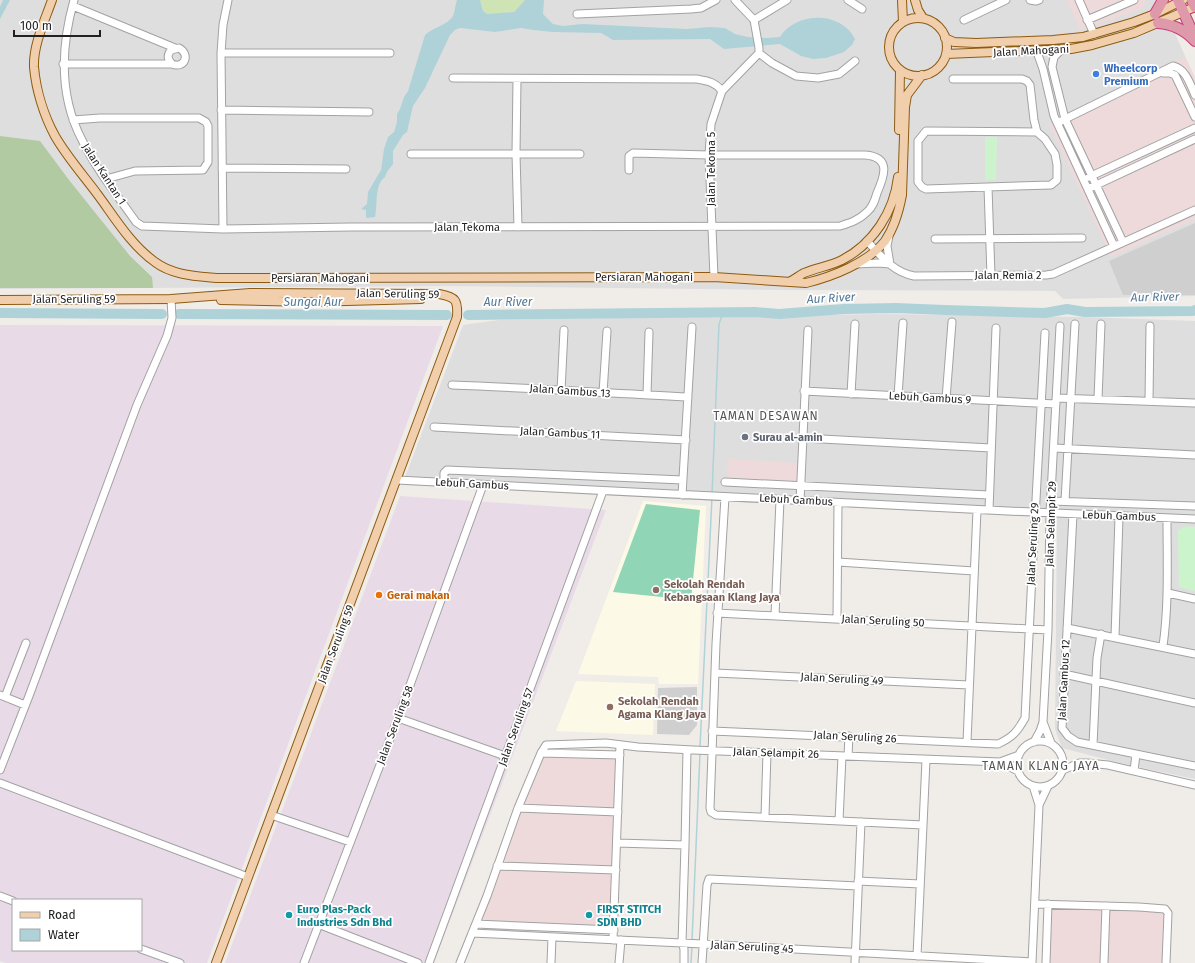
<svg xmlns="http://www.w3.org/2000/svg" width="1195" height="963" font-family="'Fira Sans',sans-serif">
<style>
.residential{fill:#dfdede}
.commercial{fill:#eedadb}
.industrial{fill:#e8dbe7;fill-rule:evenodd}
.education{fill:#fcfae6}
.religious{fill:#cfcfcf}
.grass{fill:#cfe4b5}
.forest{fill:#b1caa2}
.park{fill:#ccf4cc}
.pitch{fill:#90d5b6}
.water{fill:#afd2d8}
.lines{fill:none;stroke-linecap:round;stroke-linejoin:round}
.stream{stroke:#afd2d8;stroke-width:1.5}
.river{stroke:#afd2d8;stroke-width:10}
.minor-casing{stroke:#a2a2a2;stroke-width:9}
.major-casing{stroke:#8c5b12;stroke-width:10}
.highway-casing{stroke:#c73d76;stroke-width:12}
.minor{stroke:#fff;stroke-width:7}
.major{stroke:#f2cfac;stroke-width:8}
.highway{stroke:#de9aab;stroke-width:10}
.shop-dot{fill:#3f7fe0;stroke:#fff;stroke-width:1.5}
.worship-dot{fill:#6b7280;stroke:#fff;stroke-width:1.5}
.education-dot{fill:#8d6e63;stroke:#fff;stroke-width:1.5}
.food-dot{fill:#e8710a;stroke:#fff;stroke-width:1.5}
.culture-dot{fill:#0f9aa8;stroke:#fff;stroke-width:1.5}
.labels{text-anchor:middle;dominant-baseline:central;stroke-width:3.5;stroke-linejoin:round;paint-order:stroke}
.street-label{font-size:11px;fill:#212121;stroke:#fff}
.shop-label{font-size:11px;font-weight:bold;fill:#366cbe;stroke:#fff;text-anchor:start}
.worship-label{font-size:11px;font-weight:bold;fill:#5b616d;stroke:#fff;text-anchor:start}
.education-label{font-size:11px;font-weight:bold;fill:#785e54;stroke:#fff;text-anchor:start}
.food-label{font-size:11px;font-weight:bold;fill:#c56008;stroke:#fff;text-anchor:start}
.culture-label{font-size:11px;font-weight:bold;fill:#0d838f;stroke:#fff;text-anchor:start}
.water-label{font-size:12px;font-style:italic;fill:#517897;stroke:#fff}
.neighbourhood-label{font-size:12px;letter-spacing:1px;fill:#545454;stroke:#fff}
</style>
<rect width="100%" height="100%" fill="#f0ede9"/>
<!-- residential -->
<path class="residential" d="M0,0h1160l35,78v218l-132,3 -8,-8 -264,-1 -342,-4 -449,3z
M883,314l203,3 109,4v458l-67,-14 -66,-17 -7,-19 2,-211 -655,-33 61,-160 36,-5z"/>
<!-- commercial -->
<path class="commercial" d="M1067,0h79l-4,9 -62,21z
M1185,57l10,21v141l-84,38 -62,-133z
M728,459l71,4 -1,20 -71,-3z
M542,755l76,2 -6,171 -133,-5 47,-129z
M1050,906l113,6 2,2 -1,49h-116z"/>
<!-- industrial -->
<path class="industrial" d="M0,325l443,1 -236,637h-202l-5,-2zM13,900h128v50h-128z
M400,496l206,14 -172,453h-209z"/>
<!-- education -->
<path class="education" d="M643,501l63,5 -8,178h-39l-1,-7 -80,-3z
M576,681l79,3 -2,51 -97,-4z"/>
<!-- religious -->
<path class="religious" d="M1195,223v72h-72l-14,-34z
M697,687v38l-8,10 -32,-1 1,-46z"/>
<!-- grass -->
<path class="grass" d="M480,0h45l-11,12 -27,2 -4,-3z"/>
<!-- forest -->
<path class="forest" d="M0,136l40,5 29,39 61,76 22,21 1,11h-153z"/>
<!-- park -->
<path class="park" d="M985,137h12l-1,43h-11z
M1186,526l9,1v64l-16,-4 -1,-56z"/>
<!-- pitch -->
<path class="pitch" d="M646,504l54,6 -9,90 -78,-8z"/>
<!-- water -->
<path class="water" d="M3,0h7l-10,19v-12z
M457,0h23l3,11 4,3 27,-2 11,-12h19l-1,14 10,10 10,2 19,-2 105,5 23,-2 15,1 10,6 13,3 18,1 14,-1c15,-25 61,-27 75,2l-3,6 -8,7 -18,6 -13,1 -12,-3 -21,-12 -56,5 -14,-10 -97,1 -12,-7 -48,-1 -20,-2 -12,-2 -26,4 -35,-4 -5,2 -5,5 -25,53 -12,18 -6,26 -4,3 -10,16v13l-6,8 -2,5c-11,8 -7,28 -10,40l-9,1v-8l-5,-1 6,-5 1,-12 13,-22 3,-21 4,-12 6,-5 3,-10v-8l3,-5 4,-12 4,-6 17,-56c7,-7 23,-10 28,-19 2,-4 2,-11 4,-16z"/>
<g class="lines">
<!-- stream -->
<path class="stream" d="M712,494l7,-170 4,-11
M700,747l12,-250
M692,941l8,-188
M691,963l1,-18"/>
<!-- river -->
<path class="river" d="M0,313l162,1
M179,314l268,1
M468,315l287,-3 24,2 65,-5 52,-1 49,2 100,3 22,-4 18,3 108,-1 2,-1"/>
<defs>
<path id="minor" d="M74,0c-13,46 -15,96 8,140 14,29 35,55 54,82l6,4 81,3 128,-2 489,-1c10,-3 19,-6 27,-14 6,-5 8,-12 10,-19 8,-18 14,-36 -12,-38h-156l-76,-2 -4,3v14
M735,0l19,20
M848,0l14,9
M1030,0l6,1 3,-1
M1079,0l15,34
M73,6l102,42
M577,14l114,-5 10,-1 15,-8
M754,20l33,-20
M754,20l5,28v5
M964,20l42,-20
M1087,20l47,-20
M1060,51l-6,6 -2,10 13,52 58,123
M1037,52l6,17 11,47 60,130
M221,53h169
M759,53l13,10 24,13 22,2 21,-4 16,-13
M63,64h109c12,5 19,-9 7,-16l-8,2c-4,5 -4,9 1,14
M1163,73h7l5,2 20,42
M453,78l244,1c11,2 18,3 25,12
M517,79l-1,75 2,73
M953,79h69l5,2 3,4 4,35 3,12 8,7 10,15 2,11v15l-6,5 -125,4 -4,-2 -4,-5v-41l8,-10 111,1
M221,110l148,2
M73,120l27,-2h99l7,4 2,4v36l-5,8 -68,1 -29,8
M1061,121l112,-55c13,3 17,18 22,29
M411,154h169
M222,168l124,1
M1089,177l106,-49
M988,187l3,89
M1092,187l103,-48
M223,229l-2,-176 2,-28 5,-25
M889,236l-2,10 3,18
M935,239l147,-1
M867,241c14,15 26,31 47,35l132,-1 7,-1 142,-64
M856,264l22,-1 12,1
M714,277l-5,-122 2,-31 11,-33 37,-38
M452,385c78,3 157,8 236,12
M561,391l3,-61
M804,391l252,13
M603,393l4,-62
M851,394l4,-70
M647,395l2,-63
M898,396l5,-73
M1056,398l139,5
M946,399l6,-77
M1098,399l3,-75
M1149,401l1,-75
M434,427l252,13
M803,438l188,10
M1054,448l141,7
M397,480l611,31 187,8
M725,482l264,13
M444,483v-10l3,-3 236,10
M682,495l10,-168
M725,497l-9,147 -6,164 1,4 5,3 207,10
M800,501l8,-171
M1051,501l144,5
M1065,501l10,-177
M989,510l7,-182
M1073,514l-11,214 6,8 9,6 118,24
M838,562l136,9
M1168,593l27,6
M717,613l331,17
M775,616l5,-116
M837,619l1,-116
M1067,628l128,26
M1115,637l4,-120
M1163,646c6,-42 4,-85 4,-128
M715,673l254,12
M1064,674l131,29
M0,695l25,10
M5,697l21,-54
M398,718l107,38
M1043,722l8,21
M712,731l286,13c15,-7 19,-12 27,-26l7,-144 13,-241
M1017 764a23 23 0 1 1 46 0a23 23 0 1 1-46 0Z
M967,742l10,-232
M1034,742l6,-11 3,-9 5,-92 2,-117 10,-187
M1093,745l4,-87 4,-24
M541,753l79,2
M848,756l1,-20
M1000,762l18,9
M0,770l29,-74 108,-291 30,-69 5,-18 -1,-19
M1063,770l16,-7h8l21,2 87,20
M1134,771l2,-17
M0,783l248,94
M1039,805l9,-19
M518,808l100,4
M271,815l79,27
M765,817l2,-64
M839,821l3,-65
M617,843l68,2
M497,866l119,4
M858,881l62,3
M0,896l13,5
M1035,904l104,3 26,2 3,4 -2,50
M318,924l100,39
M476,924l138,6
M472,933l231,11 329,18
M613,940l7,-195
M141,949l39,14
M917,956l9,-196
M304,963l94,-245 85,-233
M429,963l174,-472
M460,963l27,-67 31,-88 23,-55 5,-8 60,-2 32,4 55,3 307,12 19,-7
M551,963l1,-26
M619,963l2,-23
M684,963v-14l-2,-6 3,-98 2,-95
M702,963l5,-78 2,-6 149,7
M855,963l6,-141
M1032,963l7,-158 -6,-19
M1046,963l2,-59
M1104,963l2,-57"/>
<path id="major" d="M52,0c-7,20 -19,45 -18,67 2,23 10,49 21,69 12,21 29,40 43,59 17,23 33,50 57,67 17,13 40,14 61,16l498,-1 92,6c25,-6 62,-20 79,-42 9,-13 14,-30 17,-46l3,-88 2,-12 15,-20
M902,0l1,22
M915,0l3,10 5,8
M889 47a29 29 0 1 1 58 0a29 29 0 1 1-58 0Z
M945,38l9,4 22,1 77,-3 30,-3 51,-15 21,-8 28,-14
M946,54l125,-5 21,-4 42,-12 61,-26
M899,130l1,-60
M791,281c4,-2 9,-6 13,-8 12,-5 26,-7 38,-13 31,-16 52,-48 56,-83
M171,299l79,-6 189,1c17,3 19,6 18,23l-241,646
M0,300l175,-1
M221,300l88,2 112,-3"/>
<path id="highway" d="M1178,0l17,38
M1192,0l3,7
M1155,14l8,-14
M1158,23c15,1 27,7 37,18"/>
</defs>
<!-- minor casing -->
<use href="#minor" class="minor-casing"/>
<!-- major casing -->
<use href="#major" class="major-casing"/>
<!-- highway casing -->
<use href="#highway" class="highway-casing"/>
<!-- minor -->
<use href="#minor" class="minor"/>
<!-- major -->
<use href="#major" class="major"/>
<!-- highway -->
<use href="#highway" class="highway"/>
</g>
<!-- markers -->
<circle class="shop-dot" cx="1096" cy="74" r="4"/>
<circle class="worship-dot" cx="745" cy="437" r="4"/>
<g class="education-dot">
<circle cx="656" cy="590" r="4"/>
<circle cx="610" cy="707" r="4"/>
</g>
<circle class="food-dot" cx="379" cy="595" r="4"/>
<g class="culture-dot">
<circle cx="289" cy="915" r="4"/>
<circle cx="589" cy="915" r="4"/>
</g>
<g class="labels">
<!-- street labels -->
<g class="street-label">
<text transform="translate(1031 51) rotate(-3)">Jalan Mahogani</text>
<text transform="translate(711 169) rotate(-90)">Jalan Tekoma 5</text>
<text transform="translate(104 174) rotate(57)">Jalan Kantan 1</text>
<text x="467" y="227">Jalan Tekoma</text>
<text x="1008" y="275">Jalan Remia 2</text>
<text x="644" y="277">Persiaran Mahogani</text>
<text x="320" y="278">Persiaran Mahogani</text>
<text transform="translate(398 294) rotate(1)">Jalan Seruling 59</text>
<text x="74" y="299">Jalan Seruling 59</text>
<text transform="translate(570 391) rotate(4)">Jalan Gambus 13</text>
<text transform="translate(930 398) rotate(3)">Lebuh Gambus 9</text>
<text transform="translate(560 433) rotate(3)">Jalan Gambus 11</text>
<text transform="translate(472 484) rotate(3)">Lebuh Gambus</text>
<text transform="translate(796 500) rotate(3)">Lebuh Gambus</text>
<text transform="translate(1119 516) rotate(2)">Lebuh Gambus</text>
<text transform="translate(1051 524) rotate(-88)">Jalan Selampit 29</text>
<text transform="translate(1033 544) rotate(-87)">Jalan Seruling 29</text>
<text transform="translate(883 621) rotate(3)">Jalan Seruling 50</text>
<text transform="translate(336 644) rotate(-69)">Jalan Seruling 59</text>
<text transform="translate(842 679) rotate(3)">Jalan Seruling 49</text>
<text transform="translate(1064 680) rotate(-87)">Jalan Gambus 12</text>
<text transform="translate(395 725) rotate(-69)">Jalan Seruling 58</text>
<text transform="translate(516 727) rotate(-70)">Jalan Seruling 57</text>
<text transform="translate(855 737) rotate(3)">Jalan Seruling 26</text>
<text transform="translate(776 753) rotate(2)">Jalan Selampit 26</text>
<text transform="translate(752 947) rotate(3)">Jalan Seruling 45</text>
</g>
<!-- shop labels -->
<g class="shop-label">
<text x="1104" y="68">Wheelcorp<tspan x="1104" dy="13">Premium</tspan></text>
</g>
<!-- worship labels -->
<g class="worship-label">
<text x="753" y="437">Surau al-amin</text>
</g>
<!-- education labels -->
<g class="education-label">
<text x="664" y="584">Sekolah Rendah<tspan x="664" dy="13">Kebangsaan Klang Jaya</tspan></text>
<text x="618" y="701">Sekolah Rendah<tspan x="618" dy="13">Agama Klang Jaya</tspan></text>
</g>
<!-- food labels -->
<g class="food-label">
<text x="387" y="595">Gerai makan</text>
</g>
<!-- culture labels -->
<g class="culture-label">
<text x="297" y="909">Euro Plas-Pack<tspan x="297" dy="13">Industries Sdn Bhd</tspan></text>
<text x="597" y="909">FIRST STITCH<tspan x="597" dy="13">SDN BHD</tspan></text>
</g>
<!-- water labels -->
<g class="water-label">
<text transform="translate(1155 297) rotate(-1)">Aur River</text>
<text transform="translate(831 298) rotate(-3)">Aur River</text>
<text x="313" y="302">Sungai Aur</text>
<text x="508" y="302">Aur River</text>
</g>
<!-- neighbourhood labels -->
<g class="neighbourhood-label">
<text x="766" y="416">TAMAN DESAWAN</text>
<text x="1041" y="766">TAMAN KLANG JAYA</text>
</g>
</g>
<!-- legend -->
<rect x="12" y="899" width="130" height="52" fill="#ffffff" stroke="#a6a6a6"/>
<rect x="20" y="912" width="20" height="6" fill="#f2cfac" stroke="#a6a6a6"/>
<text x="48" y="919" font-size="12" fill="#212121">Road</text>
<rect x="20" y="929" width="20" height="12" fill="#afd2d8" stroke="#a6a6a6"/>
<text x="48" y="939" font-size="12" fill="#212121">Water</text>
<!-- scale -->
<path d="M14 30v6h86v-6" fill="none" stroke="#212121" stroke-width="2"/>
<text x="20" y="30" font-size="12" fill="#212121" stroke="#ffffff" stroke-width="3" paint-order="stroke">100 m</text>
</svg>
